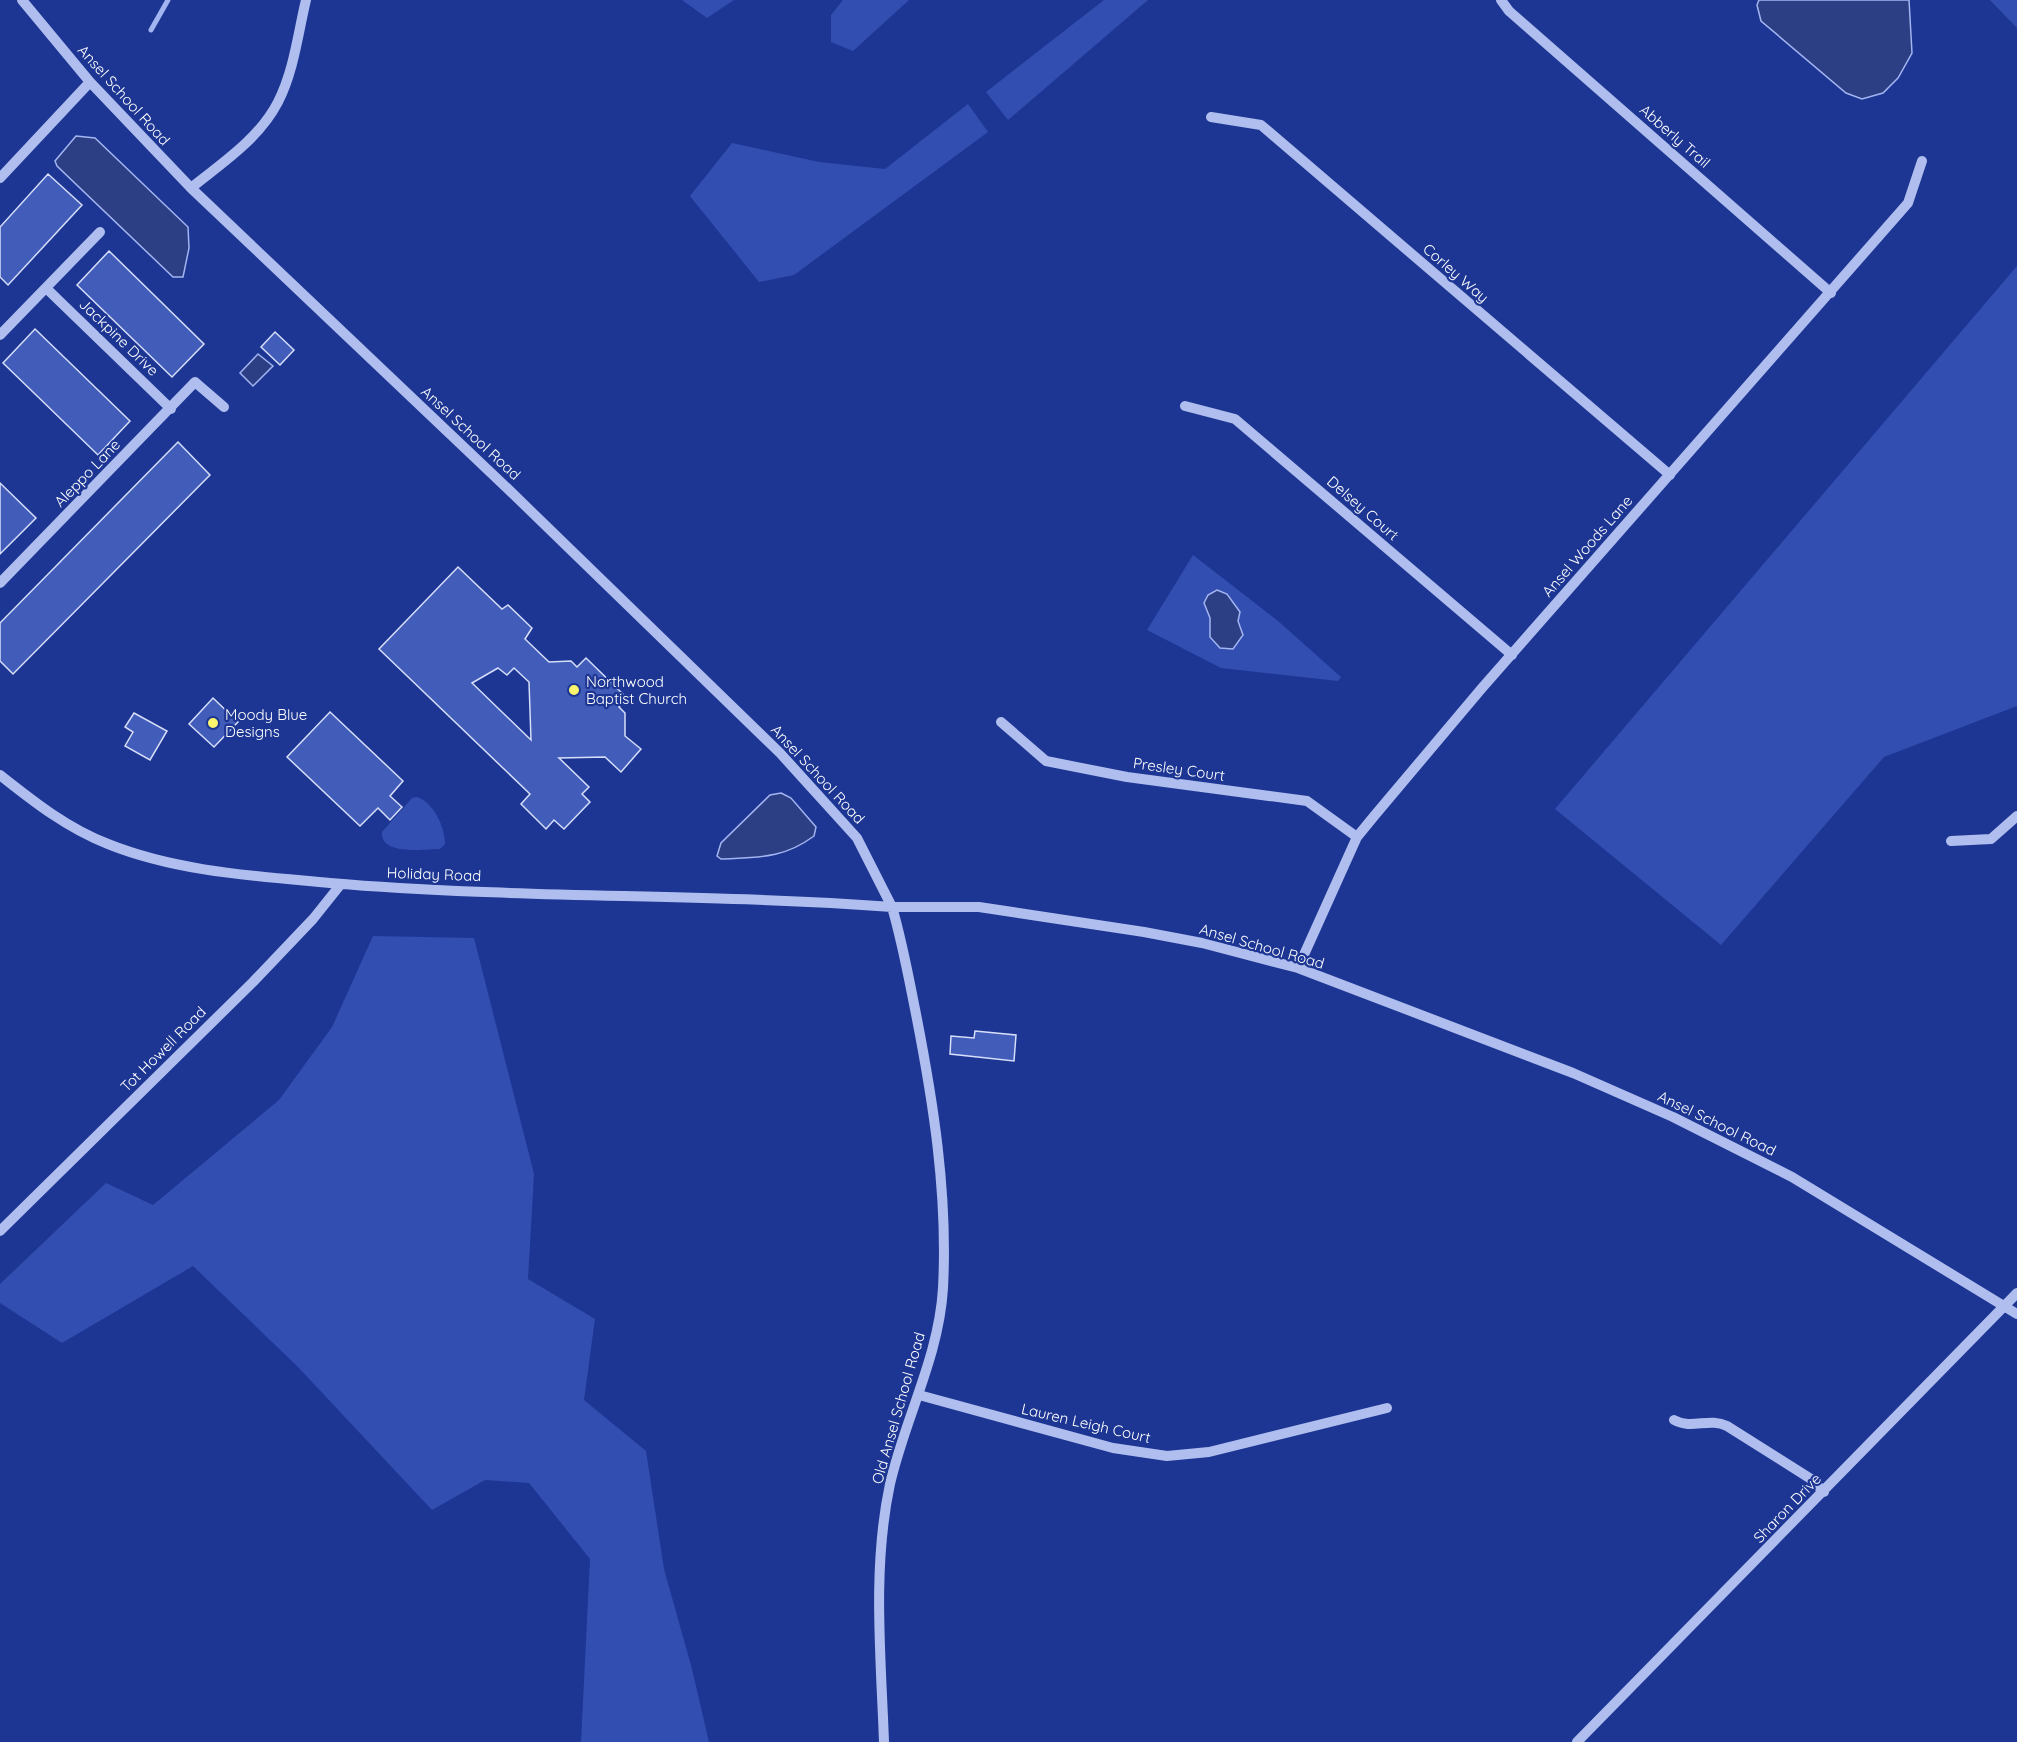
<svg xmlns="http://www.w3.org/2000/svg" width="2017" height="1742" font-family="Quicksand,sans-serif">
<style>
.green{fill:#324eb1}
.water{fill:#2c3e84;stroke:#a3b5f0;stroke-width:1.5}
.lines{fill:none;stroke-linecap:round;stroke-linejoin:round}
.stream{stroke:#a3b5f0;stroke-width:5}
.building{fill:#425cb9;stroke:#d6defa;stroke-width:1.5;fill-rule:evenodd}
.minor{stroke:#afbeee;stroke-width:10}
.poi-dot{fill:#fdf56e;stroke:#1d3693;stroke-width:2}
.labels{text-anchor:middle;dominant-baseline:central;stroke-width:4.5;stroke-linejoin:round;paint-order:stroke}
.street-label{font-size:15px;fill:#fff;stroke:#1d3693}
.poi-label{font-size:15px;fill:#fff;stroke:#1d3693;text-anchor:start}
</style>
<rect width="100%" height="100%" fill="#1d3693"/>
<!-- green -->
<path class="green" d="M682,0h52l-27,18z
M843,0h66l-56,51 -22,-9v-27z
M1104,0h44l-140,120 -22,-28z
M1990,0h27v28z
M968,104l20,28 -194,143 -35,7 -69,-86 42,-53 87,19 66,7z
M2017,266v440l-133,51 -163,188 -166,-136z
M1193,555l85,66 63,56 -3,4 -117,-13 -74,-38z
M417,797c17,6 28,30 28,47l-5,5c-15,0 -60,7 -58,-17l30,-34z
M373,936l101,2 60,236 -6,105 67,40 -11,81 62,51 18,118 28,100 17,73h-128l9,-183 -61,-76 -44,-3 -53,30 -135,-144 -104,-100 -131,77 -62,-40v-19l106,-101 47,22 126,-105 53,-73z"/>
<!-- water -->
<path class="water" d="M1759,0h150l3,53 -14,25 -15,15 -21,6 -16,-6 -85,-72 -4,-16z
M76,136l19,2 93,89 1,21 -6,29h-10l-116,-111 -2,-5z
M258,354l15,12 -20,20 -13,-13z
M1217,590l10,4 13,18 -2,9 5,14 -10,14 -13,-1 -10,-11v-19l-6,-15 4,-8z
M781,793l10,5 25,29 -2,9c-31,23 -56,21 -93,23l-4,-3 4,-13 49,-48z"/>
<g class="lines">
<!-- stream -->
<path class="stream" d="M151,30l17,-30"/>
</g>
<!-- building -->
<path class="building" d="M48,174l34,31 -74,80 -8,-8v-50z
M109,251l95,93 -32,33 -95,-92z
M35,329l95,92 -32,34 -95,-92z
M275,332l19,18 -14,15 -19,-18z
M178,442l32,33 -197,199 -13,-13v-38z
M0,483l36,35 -36,36z
M458,567l44,42 6,-4 24,23 -7,11 24,23 22,-1 6,6 9,-9 41,40 -8,9 6,6v23l16,13 -20,23 -16,-15 -46,1 30,29 -7,7 8,8 -26,27 -10,-9 -8,9 -25,-25 9,-10 -151,-145zM498,668l9,7 7,-7 15,14 2,58 -59,-57z
M213,698l25,24 -24,25 -25,-23z
M330,712l73,69 -13,15 12,11 -12,13 -12,-12 -18,18 -73,-69z
M134,713l33,18 -17,29 -25,-14 8,-14 -8,-5z
M975,1031l41,4 -2,26 -64,-7 1,-18 23,2z"/>
<g class="lines">
<!-- minor -->
<path class="minor" d="M22,0l68,82 101,106 316,300 273,265 77,85 35,69h87l165,25 58,11 96,25 275,105 100,44 119,60 225,137
M1501,0l8,11 322,282
M1211,117l50,8 409,350
M0,178l90,-96
M191,188c31,-25 68,-49 87,-86 16,-31 20,-69 28,-102
M46,288l125,121
M0,335l100,-103
M1185,406l50,13 277,236
M0,583l195,-201 29,25
M1001,722l45,39 81,16 180,24 50,36
M0,775c34,27 67,53 108,69 70,28 148,32 222,39 187,16 375,10 562,24 10,34 16,67 23,102 18,91 33,184 28,279 -4,69 -38,130 -53,196 -18,84 -9,173 -6,258
M1951,841l40,-2 26,-23
M1298,968l59,-131 18,-22 107,-127 426,-485 14,-42
M0,1231l253,-249 60,-63 28,-35
M919,1395l194,53 54,8 42,-4 178,-44
M1674,1420c18,10 35,-3 53,6l84,53 13,13
M1577,1742l440,-449"/>
</g>
<!-- markers -->
<g class="poi-dot">
<circle cx="574" cy="690" r="6"/>
<circle cx="213" cy="723" r="6"/>
</g>
<g class="labels">
<!-- street labels -->
<g class="street-label">
<text transform="translate(124 95) rotate(48)">Ansel School Road</text>
<text transform="translate(1675 136) rotate(41)">Abberly Trail</text>
<text transform="translate(1456 273) rotate(41)">Corley Way</text>
<text transform="translate(119 337) rotate(44)">Jackpine Drive</text>
<text transform="translate(471 433) rotate(43)">Ansel School Road</text>
<text transform="translate(87 473) rotate(-46)">Aleppo Lane</text>
<text transform="translate(1363 508) rotate(41)">Delsey Court</text>
<text transform="translate(1587 546) rotate(-49)">Ansel Woods Lane</text>
<text transform="translate(1179 769) rotate(8)">Presley Court</text>
<text transform="translate(818 774) rotate(47)">Ansel School Road</text>
<text transform="translate(434 874) rotate(2)">Holiday Road</text>
<text transform="translate(1262 946) rotate(16)">Ansel School Road</text>
<text transform="translate(163 1049) rotate(-45)">Tot Howell Road</text>
<text transform="translate(1717 1123) rotate(26)">Ansel School Road</text>
<text transform="translate(898 1408) rotate(-74)">Old Ansel School Road</text>
<text transform="translate(1086 1423) rotate(13)">Lauren Leigh Court</text>
<text transform="translate(1787 1508) rotate(-46)">Sharon Drive</text>
</g>
<!-- poi labels -->
<g class="poi-label">
<text x="586" y="681">Northwood<tspan x="586" dy="17">Baptist Church</tspan></text>
<text x="225" y="714">Moody Blue<tspan x="225" dy="17">Designs</tspan></text>
</g>
</g>
</svg>
